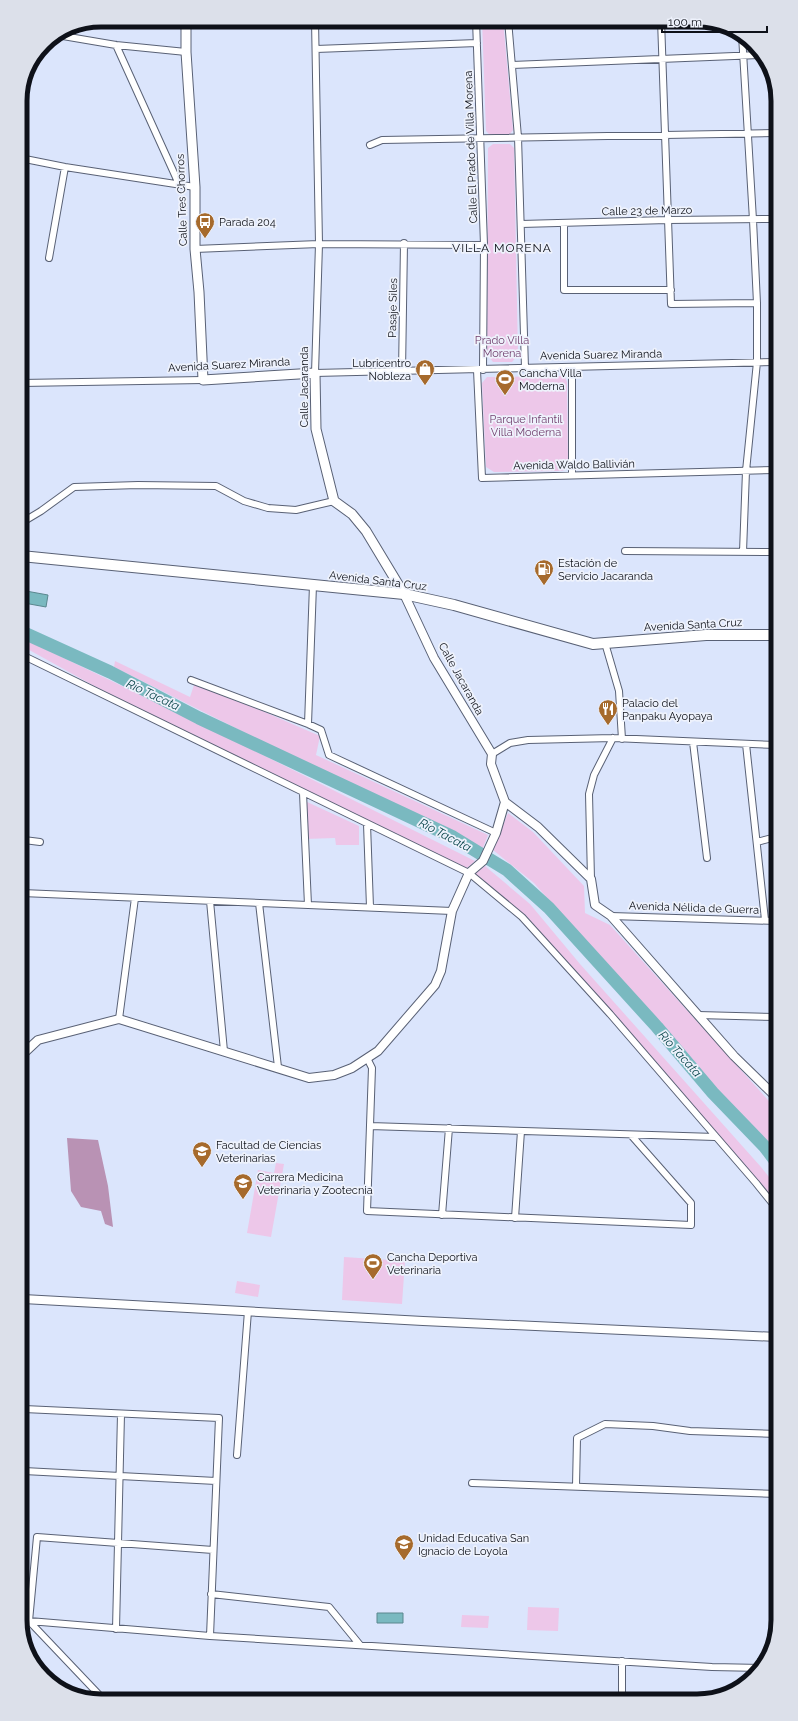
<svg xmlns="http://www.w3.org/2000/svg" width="798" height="1721" font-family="Raleway,sans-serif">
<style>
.green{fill:#edc7e9}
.forest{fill:#b992b4}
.water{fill:#7ab9c0;stroke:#5a878e}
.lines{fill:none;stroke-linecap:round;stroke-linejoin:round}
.stream{stroke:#5a878e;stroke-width:2}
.river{stroke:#7ab9c0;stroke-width:13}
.minor-casing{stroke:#596175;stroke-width:8}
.tertiary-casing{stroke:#596175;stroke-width:10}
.secondary-casing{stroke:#596175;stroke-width:11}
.primary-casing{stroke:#596175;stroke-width:12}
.minor{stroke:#fff;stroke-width:6}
.tertiary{stroke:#fff;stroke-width:8}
.secondary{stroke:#fff;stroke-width:9}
.primary{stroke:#fff;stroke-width:10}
.labels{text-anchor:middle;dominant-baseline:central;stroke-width:3.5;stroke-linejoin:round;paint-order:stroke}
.street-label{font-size:11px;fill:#0e1119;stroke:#eef2fc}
.poi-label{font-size:11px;fill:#0e1119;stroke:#eef2fc;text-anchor:start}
.park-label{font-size:11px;fill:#72406e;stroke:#eef2fc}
.neighbourhood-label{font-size:12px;letter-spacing:1px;fill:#0e1119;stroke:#eef2fc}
.water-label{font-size:12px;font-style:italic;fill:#0d484d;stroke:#eef2fc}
.rim{fill:none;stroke:#0e1119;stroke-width:5}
</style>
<rect width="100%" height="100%" fill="#dbe5fc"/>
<!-- green -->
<path class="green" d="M482,20h21l10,110 -3,4h-21l-3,-3z
M493,144h17l4,4 4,207 -6,7h-19l-6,-7 1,-207z
M562,376l3,1 2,5 1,83 -3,5 -4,1 -67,1 -8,-5 -4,-84 5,-6z
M22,638l173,83 280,140 -9,8 -370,-182 -74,-41z
M115,661l75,36 4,-12 66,25 60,26 -4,19 172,80 -6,15 -61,-34 -112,-51 -195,-98z
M305,801l54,25v19h-23l-1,-7 -30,1z
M508,813l25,19 51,54 1,27 25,12 167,185v49l-243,-276 -41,-33z
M485,866l45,38 50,60 181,203 16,20v17l-16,-20 -234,-267 -52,-43z
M276,1163l8,1 -13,73 -24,-4 11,-63 16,3z
M344,1257l61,4 -3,43 -60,-4z
M237,1281l23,4 -2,12 -23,-4z
M528,1607l31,1 -1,23 -31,-1z
M462,1615l27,1 -1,12 -27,-1z"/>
<!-- forest -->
<path class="forest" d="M67,1138l31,2 10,46 5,41 -8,-3 -4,-13 -20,-4 -10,-16z"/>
<!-- water -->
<path class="water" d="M26,591l22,4 -2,12 -22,-4z
M377,1613h26v10h-26z"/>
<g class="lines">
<!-- stream -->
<path class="stream" d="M758,1659l6,1"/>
<!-- river -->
<path class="river" d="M22,632l88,40 89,46 254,119 54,33 42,38 108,119 56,66 52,54 12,16"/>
<defs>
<path id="minor" d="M315,20l4,224 -4,129 459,-11
M476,20l8,225 -1,125
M508,20l10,117 7,231
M661,20l10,284 86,-1
M57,35l59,10 70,7
M742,35l11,185 4,83v59l-11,109 -3,81
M116,45l63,139
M316,49l161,-6
M512,65l247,-10
M370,145l12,-5 392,-7
M20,158l45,9 130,20
M564,223v67h107
M521,224l147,-4 106,-1
M195,249l124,-5 165,1
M49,258l16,-91
M572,368v107
M477,370l5,108 293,-8
M402,372l2,-129
M21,383l182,-3
M21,523l20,-12 33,-24 64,-2 78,1 28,15 24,7 28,2 38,-9
M625,551l150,1
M605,643l14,48 3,48
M22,655l447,218 53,44 88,97 146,169 21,26
M191,680l117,44 13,6 8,25 167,78
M308,724l5,-139
M693,742l14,116
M746,744l19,176
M492,754l18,-11 18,-3 85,-2 163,7
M303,793l5,112
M367,824l3,83
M24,840l16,2
M757,842l19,-5
M591,879l-2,-85 5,-19 19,-37
M22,893l430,18
M210,901l14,150
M259,903l19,164
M611,916l165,5
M698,1015l78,2
M119,1019l16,-121
M367,1058l5,10 -5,143 324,14v-22l-60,-68
M370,1126l345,11
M442,1215l7,-87
M515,1218l6,-87
M24,1409l195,9 -9,218
M237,1455l11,-144
M24,1471l192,10
M472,1483l306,11
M576,1486l1,-48 28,-14 48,2 37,5 87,3
M211,1594l118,13 31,38
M29,1621l181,15 502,31 50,1
M116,1629l5,-215
M622,1697v-36
M105,1701l-76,-80 8,-84 176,13"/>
<path id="tertiary" d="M404,594l30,64 58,96 -1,10 14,38 33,25 53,52 4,26 16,11 123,140 43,42
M23,1054l15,-14 81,-21 190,59 25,-3 18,-7 26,-17 57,-66 6,-14 11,-60 17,-38 14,-12 13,-28 9,-31
M23,1299l400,22 354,16"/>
<path id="secondary" d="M186,20v32l9,135v62l4,43 4,88 112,-7 1,56 18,72 18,13 14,17 38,63"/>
<path id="primary" d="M21,556l383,38 50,11 139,39 113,-9h69"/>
</defs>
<!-- minor casing -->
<use href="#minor" class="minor-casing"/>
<!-- tertiary casing -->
<use href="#tertiary" class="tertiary-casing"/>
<!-- secondary casing -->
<use href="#secondary" class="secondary-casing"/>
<!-- primary casing -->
<use href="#primary" class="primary-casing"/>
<!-- minor -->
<use href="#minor" class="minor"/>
<!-- tertiary -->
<use href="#tertiary" class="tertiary"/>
<!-- secondary -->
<use href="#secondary" class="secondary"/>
<!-- primary -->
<use href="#primary" class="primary"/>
</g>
<!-- icons -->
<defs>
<symbol id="bus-pin" viewBox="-11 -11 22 30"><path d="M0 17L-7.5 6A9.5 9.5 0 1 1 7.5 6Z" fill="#a66a2c" stroke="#eef2fc"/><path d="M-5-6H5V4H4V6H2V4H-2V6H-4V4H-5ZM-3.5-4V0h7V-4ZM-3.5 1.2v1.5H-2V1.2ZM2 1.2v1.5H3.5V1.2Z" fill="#fff"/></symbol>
<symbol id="shop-pin" viewBox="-11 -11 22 30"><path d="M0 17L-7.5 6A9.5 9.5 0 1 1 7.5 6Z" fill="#a66a2c" stroke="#eef2fc"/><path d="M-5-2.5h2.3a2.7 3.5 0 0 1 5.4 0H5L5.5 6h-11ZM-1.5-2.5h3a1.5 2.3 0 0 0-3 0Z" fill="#fff"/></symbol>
<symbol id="stadium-pin" viewBox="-11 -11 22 30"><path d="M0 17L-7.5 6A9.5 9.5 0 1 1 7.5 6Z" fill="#a66a2c" stroke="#eef2fc"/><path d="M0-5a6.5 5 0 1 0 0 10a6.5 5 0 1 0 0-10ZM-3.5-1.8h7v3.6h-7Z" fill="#fff"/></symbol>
<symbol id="fuel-pin" viewBox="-11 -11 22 30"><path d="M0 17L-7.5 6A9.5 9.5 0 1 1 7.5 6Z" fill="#a66a2c" stroke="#eef2fc"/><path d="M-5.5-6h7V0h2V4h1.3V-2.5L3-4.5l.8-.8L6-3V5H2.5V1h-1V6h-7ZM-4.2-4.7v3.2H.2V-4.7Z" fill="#fff"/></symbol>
<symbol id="restaurant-pin" viewBox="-11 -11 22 30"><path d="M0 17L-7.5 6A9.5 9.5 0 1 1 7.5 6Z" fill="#a66a2c" stroke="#eef2fc"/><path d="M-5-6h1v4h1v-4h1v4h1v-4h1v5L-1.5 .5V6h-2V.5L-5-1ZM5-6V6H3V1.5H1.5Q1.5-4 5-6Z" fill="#fff"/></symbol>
<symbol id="university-pin" viewBox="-11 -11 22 30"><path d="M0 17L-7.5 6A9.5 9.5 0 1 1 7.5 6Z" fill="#a66a2c" stroke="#eef2fc"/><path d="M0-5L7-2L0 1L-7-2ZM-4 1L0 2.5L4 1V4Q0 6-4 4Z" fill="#fff"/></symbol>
<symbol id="school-pin" viewBox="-11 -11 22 30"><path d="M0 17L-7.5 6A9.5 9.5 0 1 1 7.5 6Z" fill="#a66a2c" stroke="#eef2fc"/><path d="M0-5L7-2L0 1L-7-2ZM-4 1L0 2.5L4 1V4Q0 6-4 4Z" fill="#fff"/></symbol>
</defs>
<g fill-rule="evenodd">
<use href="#bus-pin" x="194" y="211" width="22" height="30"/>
<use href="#shop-pin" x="414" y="358" width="22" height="30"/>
<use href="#stadium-pin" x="494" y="368" width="22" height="30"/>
<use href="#fuel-pin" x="533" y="558" width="22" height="30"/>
<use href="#restaurant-pin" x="597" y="698" width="22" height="30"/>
<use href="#university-pin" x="191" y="1140" width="22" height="30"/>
<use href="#university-pin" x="232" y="1172" width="22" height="30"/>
<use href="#stadium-pin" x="362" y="1252" width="22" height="30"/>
<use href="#school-pin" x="393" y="1533" width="22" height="30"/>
</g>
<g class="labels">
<!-- street labels -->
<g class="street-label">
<text transform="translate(471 147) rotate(-92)">Calle El Prado de Villa Morena</text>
<text transform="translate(182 200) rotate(-92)">Calle Tres Chorros</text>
<text transform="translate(647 211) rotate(-1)">Calle 23 de Marzo</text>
<text transform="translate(393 308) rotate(-89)">Pasaje Siles</text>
<text transform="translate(601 355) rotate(-1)">Avenida Suarez Miranda</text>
<text transform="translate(229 365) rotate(-3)">Avenida Suarez Miranda</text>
<text transform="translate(304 387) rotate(-90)">Calle Jacaranda</text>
<text transform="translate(574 465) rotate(-1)">Avenida Waldo Ballivián</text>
<text transform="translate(378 581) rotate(7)">Avenida Santa Cruz</text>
<text transform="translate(693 625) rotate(-3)">Avenida Santa Cruz</text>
<text transform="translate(461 679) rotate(61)">Calle Jacaranda</text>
<text transform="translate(694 908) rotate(2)">Avenida Nélida de Guerra</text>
</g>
<!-- poi labels -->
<g class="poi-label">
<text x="219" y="222">Parada 204</text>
<text x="411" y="363" text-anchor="end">Lubricentro<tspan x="411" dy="13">Nobleza</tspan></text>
<text x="519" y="373">Cancha Villa<tspan x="519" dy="13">Moderna</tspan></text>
<text x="558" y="563">Estación de<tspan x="558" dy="13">Servicio Jacaranda</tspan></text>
<text x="622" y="703">Palacio del<tspan x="622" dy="13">Panpaku Ayopaya</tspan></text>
<text x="216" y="1145">Facultad de Ciencias<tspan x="216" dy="13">Veterinarias</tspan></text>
<text x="257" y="1177">Carrera Medicina<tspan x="257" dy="13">Veterinaria y Zootecnia</tspan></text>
<text x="387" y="1257">Cancha Deportiva<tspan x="387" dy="13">Veterinaria</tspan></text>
<text x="418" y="1538">Unidad Educativa San<tspan x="418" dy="13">Ignacio de Loyola</tspan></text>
</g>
<!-- park labels -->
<g class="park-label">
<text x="502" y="340">Prado Villa<tspan x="502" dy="13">Morena</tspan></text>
<text x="526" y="419">Parque Infantil<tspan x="526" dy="13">Villa Moderna</tspan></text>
</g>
<!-- neighbourhood labels -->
<g class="neighbourhood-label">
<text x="502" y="248">VILLA MORENA</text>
</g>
<!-- water labels -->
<g class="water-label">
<text transform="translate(153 695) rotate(25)">Río Tacata</text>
<text transform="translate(445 835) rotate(28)">Río Tacata</text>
<text transform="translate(680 1054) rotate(48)">Río Tacata</text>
</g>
</g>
<!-- crop -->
<path d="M0 0H798V1721H0ZM101 27H697A74 74 0 0 1 771 101V1620A74 74 0 0 1 697 1694H101A74 74 0 0 1 27 1620V101A74 74 0 0 1 101 27Z" fill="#dce0ea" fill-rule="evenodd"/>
<path class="rim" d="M101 27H697A74 74 0 0 1 771 101V1620A74 74 0 0 1 697 1694H101A74 74 0 0 1 27 1620V101A74 74 0 0 1 101 27Z"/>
<!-- scale -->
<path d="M662 26v6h105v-6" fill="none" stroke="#0e1119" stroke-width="2"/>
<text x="668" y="26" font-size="12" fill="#0e1119" stroke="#eef2fc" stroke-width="3" paint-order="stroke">100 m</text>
</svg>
